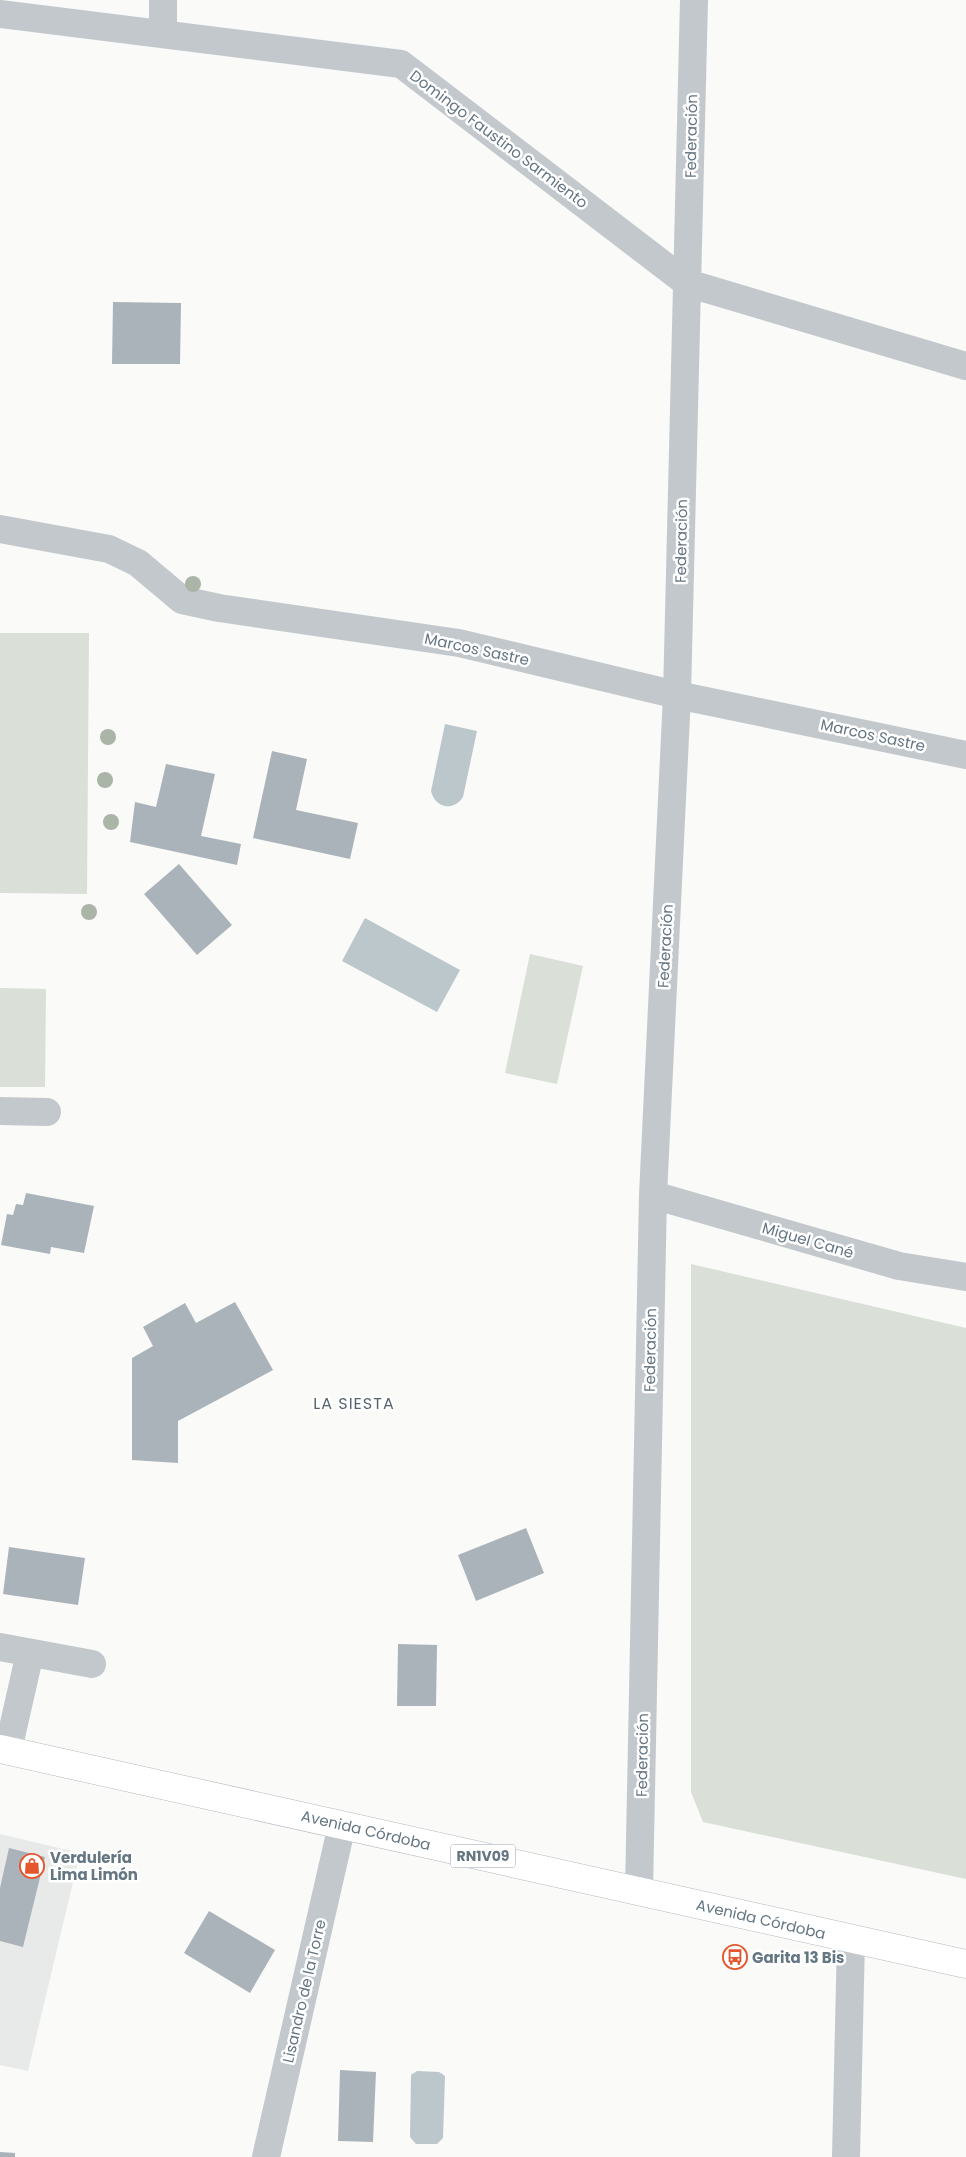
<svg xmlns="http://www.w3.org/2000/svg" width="966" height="2157" font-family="Poppins,sans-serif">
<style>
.built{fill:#e8e9e9}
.green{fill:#dadfd7}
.water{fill:#bbc7cb}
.building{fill:#aab3b9}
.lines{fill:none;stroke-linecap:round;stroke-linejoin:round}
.primary-casing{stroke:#b5babe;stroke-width:29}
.minor{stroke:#c3c8cc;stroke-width:28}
.primary{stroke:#fff;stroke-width:28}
.tree{fill:#aab4a7}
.labels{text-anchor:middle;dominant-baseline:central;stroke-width:5;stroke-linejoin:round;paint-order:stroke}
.shield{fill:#fff;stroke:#939fa8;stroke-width:1}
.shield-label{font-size:14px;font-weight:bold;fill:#657683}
.street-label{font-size:15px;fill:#657683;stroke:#fff}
.poi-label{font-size:15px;font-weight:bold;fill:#657683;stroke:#fff;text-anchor:start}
.neighbourhood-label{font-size:16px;letter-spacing:1px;fill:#57646e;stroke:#fff}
</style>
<rect width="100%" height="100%" fill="#fafaf8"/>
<!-- built -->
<path class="built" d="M0,1834l80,19 -52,218 -28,-6z"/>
<!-- green -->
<path class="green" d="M0,633h89l-2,261 -87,-1z
M530,954l53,12 -26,118 -52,-11z
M0,988l46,1 -1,98h-45z
M691,1264l275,64v551l-263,-57 -12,-30z"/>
<!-- water -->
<path class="water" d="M445,724l32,7 -14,66c-10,15 -28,11 -32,-6z
M365,918l95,52 -23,42 -95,-51z
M417,2071l22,1 6,4 -2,62 -6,6h-21l-6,-7 1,-62z"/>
<!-- building -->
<path class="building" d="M113,302l68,1 -1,61h-68z
M272,751l35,8 -11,51 62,13 -8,36 -97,-21z
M166,764l49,10 -14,62 40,8 -4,21 -107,-23 5,-40 21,5z
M179,864l53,61 -35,30 -53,-61z
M26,1193l68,13 -10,47 -33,-6 -1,7 -49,-9 6,-31 6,1 3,-11 7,1z
M235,1302l38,68 -95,51v42l-46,-3v-102l21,-12 -10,-19 42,-24 11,20z
M526,1528l18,45 -68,28 -18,-46z
M9,1547l76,11 -7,47 -75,-11z
M398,1644l39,1 -1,61h-39z
M9,1848l36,9 -22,90 -23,-6v-53z
M209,1911l66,39 -25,43 -66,-40z
M340,2070l36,2 -3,70 -35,-1z
M0,2152l15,1v4h-15z"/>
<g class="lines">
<defs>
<path id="primary" d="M0,1749l966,215"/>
</defs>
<!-- primary casing -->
<use href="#primary" class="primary-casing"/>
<!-- minor -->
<path class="minor" d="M0,14l401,50 286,219 279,83
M163,34v-34
M0,529l109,20 29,14 44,37 37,8 240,35 218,52 289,60
M0,1111l47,1
M653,1195l246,71 67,11
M0,1647l92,17
M8,1750l22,-97
M639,1891l14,-696 24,-500 17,-695
M266,2157l76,-332
M846,2157l5,-218"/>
<!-- primary -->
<use href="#primary" class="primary"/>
</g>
<!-- trees -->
<g class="tree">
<circle cx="193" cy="584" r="8"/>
<circle cx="108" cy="737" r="8"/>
<circle cx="105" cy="780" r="8"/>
<circle cx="111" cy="822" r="8"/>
<circle cx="89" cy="912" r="8"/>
</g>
<!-- icons -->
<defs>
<symbol id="shop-ring" viewBox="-11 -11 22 22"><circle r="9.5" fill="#fff" stroke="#e4572e" stroke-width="1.5"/><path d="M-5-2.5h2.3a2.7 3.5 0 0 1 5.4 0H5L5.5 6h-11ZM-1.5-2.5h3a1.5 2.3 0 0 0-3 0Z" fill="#e4572e"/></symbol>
<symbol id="bus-ring" viewBox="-11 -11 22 22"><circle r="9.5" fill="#fff" stroke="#e4572e" stroke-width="1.5"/><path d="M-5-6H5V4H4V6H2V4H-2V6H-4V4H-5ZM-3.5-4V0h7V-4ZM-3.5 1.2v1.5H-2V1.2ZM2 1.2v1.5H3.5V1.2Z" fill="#e4572e"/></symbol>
</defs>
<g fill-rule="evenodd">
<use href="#shop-ring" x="18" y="1852" width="28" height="28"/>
<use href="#bus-ring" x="721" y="1943" width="28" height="28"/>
</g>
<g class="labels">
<!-- shield labels -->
<rect class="shield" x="450.5" y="1844.5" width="65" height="23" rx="4"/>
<g class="shield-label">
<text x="483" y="1856">RN1V09</text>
</g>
<!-- street labels -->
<g class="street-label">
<text transform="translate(691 136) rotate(-89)">Federación</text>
<text transform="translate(499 139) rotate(37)">Domingo Faustino Sarmiento</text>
<text transform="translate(681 541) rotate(-89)">Federación</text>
<text transform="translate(477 649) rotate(12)">Marcos Sastre</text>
<text transform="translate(873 735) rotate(12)">Marcos Sastre</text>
<text transform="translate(665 946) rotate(-87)">Federación</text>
<text transform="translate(808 1240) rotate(16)">Miguel Cané</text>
<text transform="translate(650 1350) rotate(-89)">Federación</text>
<text transform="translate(642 1755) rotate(-89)">Federación</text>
<text transform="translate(366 1830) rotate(13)">Avenida Córdoba</text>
<text transform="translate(761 1919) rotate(13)">Avenida Córdoba</text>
<text transform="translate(304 1991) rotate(-77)">Lisandro de la Torre</text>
</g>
<!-- poi labels -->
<g class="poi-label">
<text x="50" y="1857">Verdulería<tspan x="50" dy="17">Lima Limón</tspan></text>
<text x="752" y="1957">Garita 13 Bis</text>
</g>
<!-- neighbourhood labels -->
<g class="neighbourhood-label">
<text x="354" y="1403">LA SIESTA</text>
</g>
</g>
</svg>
